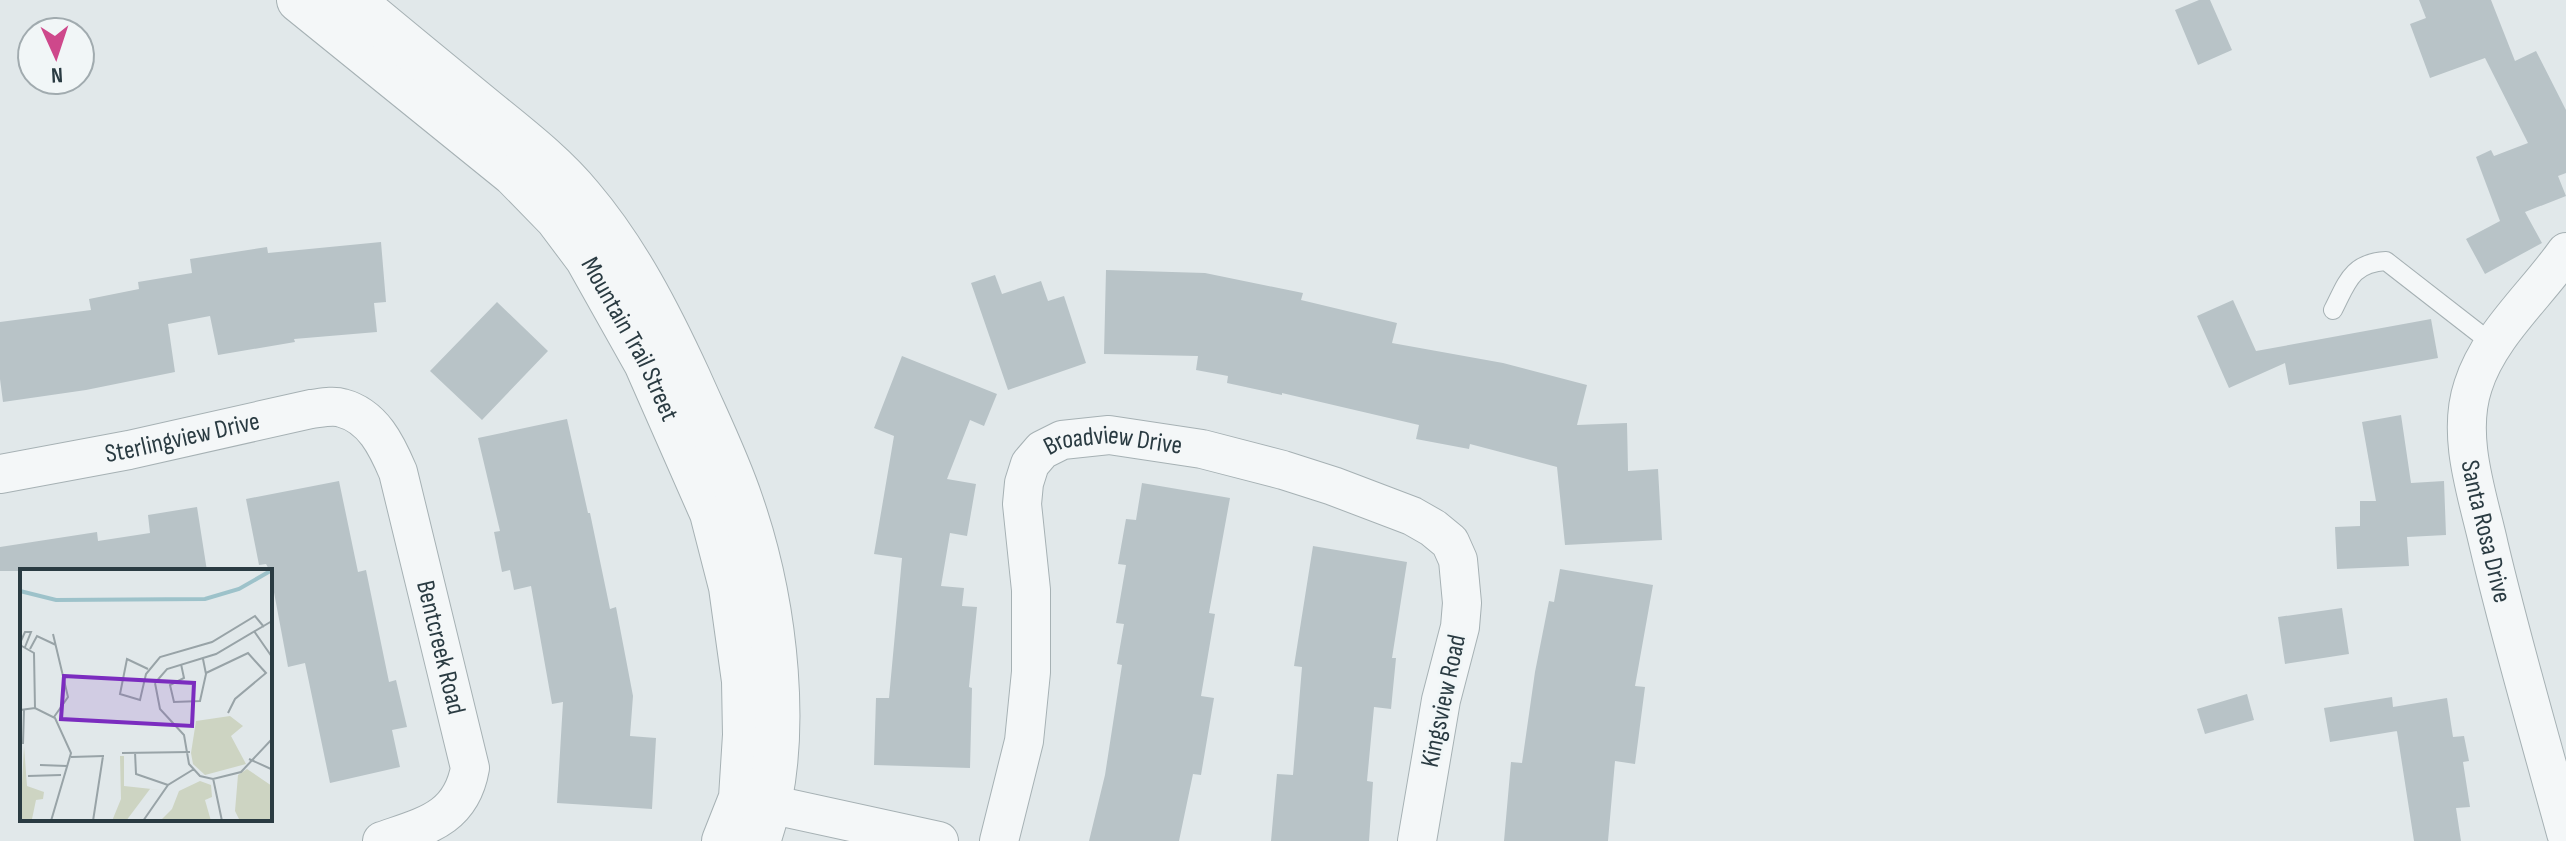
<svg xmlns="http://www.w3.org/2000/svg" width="2566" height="841" font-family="'Sofia Sans Condensed',sans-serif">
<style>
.building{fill:#b8c3c7}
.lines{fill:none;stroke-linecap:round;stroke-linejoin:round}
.service-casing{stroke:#a6b1b4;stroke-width:20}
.minor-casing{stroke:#a6b1b4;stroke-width:40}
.tertiary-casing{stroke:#a6b1b4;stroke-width:46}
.service{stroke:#f4f7f8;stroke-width:18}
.minor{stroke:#f4f7f8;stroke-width:38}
.tertiary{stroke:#f4f7f8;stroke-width:44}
.labels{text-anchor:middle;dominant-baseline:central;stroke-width:6;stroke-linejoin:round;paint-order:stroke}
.street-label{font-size:26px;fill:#2a3b42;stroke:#f1f6f7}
.inset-river{fill:none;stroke:#9dc2ca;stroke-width:4}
.inset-road{fill:none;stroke:#98a3a7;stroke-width:2}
.view{fill:#7b2cbf;fill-opacity:0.15;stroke:#7b2cbf;stroke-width:4}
.inset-edge{fill:none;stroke:#2a3b42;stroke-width:4}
</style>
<rect width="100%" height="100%" fill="#e1e8ea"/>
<!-- building -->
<path class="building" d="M2199,0h11l22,50 -34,15 -23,-55z
M2419,0h72l24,61 21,-10 30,59v63l-8,3 8,20 -41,16 17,31 -57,31 -19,-35 34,-18 -24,-64 15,-7 3,6 34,-13 -43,-85 -55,20 -20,-54 16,-6z
M381,242l5,60 -12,1 3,29 -83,7 1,3 -77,13 -8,-39 -42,8 7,48 -89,18 -83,12 -3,-23v-57l91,-12 -2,-11 50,-10 -1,-7 54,-9 -2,-14 77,-12 1,6z
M1106,270l99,3 98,20 -2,7 96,23 -5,20 111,20 84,22 -10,40 50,-2 1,48 30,-2 4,71 -97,5 -8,-78 -87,-23 -1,5 -53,-10 3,-14 -137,-32v2l-55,-12 1,-7 -32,-6 2,-14 -94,-2z
M995,275l7,19 39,-13 7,20 16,-5 22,67 -78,27 -37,-107z
M2233,300l23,51 175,-32 7,39 -149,27 -4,-22 -56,25 -32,-72z
M497,302l51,49 -66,69 -52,-49z
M902,356l95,38 -13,32 -14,-6 -23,59 29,5 -9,52 -17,-3 -9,53 23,2 -2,18 15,1 -8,80 3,1 -2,80 -96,-3 2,-67h13l13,-140 -28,-4 20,-118 -20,-8z
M2401,415l10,68 33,-2 2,54 -39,2 2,29 -72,3 -2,-42 25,-1v-25h16l-14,-79z
M567,419l21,94h2l20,96 6,-2 17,89 -3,40 26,2 -4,71 -95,-6 6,-101 -11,2 -21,-118 -17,4 -4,-20 -8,2 -8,-40 6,-1 -22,-93z
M339,481l19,91 8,-2 23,112 7,-2 11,47 -15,3 8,37 -70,16 -25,-120 -17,4 -18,-96 -4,-7 -7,1 -13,-66z
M1142,483l88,15 -21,115 6,1 -14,82 13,2 -13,77 -8,-1 -14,67h-90l16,-66 17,-110 -5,-1 7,-40 -8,-1 10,-58 -8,-1 8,-45 10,1z
M197,507l10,64h-207v-24l97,-15 1,9 52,-8 -2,-18z
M1313,546l94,16 -15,96h4l-5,51 -17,-2 -7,74 6,1 -4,59h-98l6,-67 16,1 9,-108 -8,-1z
M1560,569l93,16 -18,101 10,1 -10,77 -20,-3 -7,80h-104l7,-79 11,1 13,-91 14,-71 5,1z
M2342,608l7,46 -64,10 -7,-47z
M2247,694l7,26 -49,14 -8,-25z
M2392,697l1,10 54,-9 6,39 11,-1 5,25 -6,1 7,45 -14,1 5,33h-47l-20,-129 3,19 -67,11 -6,-34z"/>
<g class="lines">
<defs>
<path id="service" d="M2333,310c14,-27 18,-47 53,-49l108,84"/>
<g id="minor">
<path id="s1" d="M2566,252c-30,43 -77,83 -93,134 -17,51 5,110 16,160 23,97 51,192 77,287"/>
<path id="s2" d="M0,474l129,-24 182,-41c9,-1 22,-4 31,-1 31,8 45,38 56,64l72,296c-9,51 -45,58 -88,73"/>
<path d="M741,798l198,43"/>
<path id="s3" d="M999,841l25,-100 7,-69v-82l-9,-86 2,-21 6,-19 12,-14 20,-10 47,-5 93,14 81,21 50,16 79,30 21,12 17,14 8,18 4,43 -2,24 -19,73 -24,141"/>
</g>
<g id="tertiary">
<path id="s4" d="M299,0l215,174 43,44 30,40 59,105 66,150 19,74 13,94 1,54 -4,63 -17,43"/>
<path d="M352,0c43,36 87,72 131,108 34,28 70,55 98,89 46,54 79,119 108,182 18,41 38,81 52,123 34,98 53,241 17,339"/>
</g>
</defs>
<!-- service casing -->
<use href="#service" class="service-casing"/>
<!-- minor casing -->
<use href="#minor" class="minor-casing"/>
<!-- tertiary casing -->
<use href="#tertiary" class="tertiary-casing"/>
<!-- service -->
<use href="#service" class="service"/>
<!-- minor -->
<use href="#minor" class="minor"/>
<!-- tertiary -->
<use href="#tertiary" class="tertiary"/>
</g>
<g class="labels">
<!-- street labels -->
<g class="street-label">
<text stroke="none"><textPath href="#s4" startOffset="480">Mountain Trail Street</textPath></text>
<text stroke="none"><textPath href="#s2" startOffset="186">Sterlingview Drive</textPath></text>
<text stroke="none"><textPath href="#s3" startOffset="474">Broadview Drive</textPath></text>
<text stroke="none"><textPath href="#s1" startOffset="312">Santa Rosa Drive</textPath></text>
<text stroke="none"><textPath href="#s2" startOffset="618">Bentcreek Road</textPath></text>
<text transform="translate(1444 701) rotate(-78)">Kingsview Road</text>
</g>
</g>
<!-- overview -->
<g transform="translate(20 569)">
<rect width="252" height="252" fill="#e1e8ea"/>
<path d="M210,147l13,10 -12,10 15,28 -41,11 -12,-11 -2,-11 5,-32zM4,177l3,40 17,6 -1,7 -7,1 -4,19 -12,2zM100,187h4v30l37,4 -11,-1 -24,32h-14l9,-22zM227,200l25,17v35h-32l-5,-10 3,-36zM180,212l11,4 1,12 -7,3 6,21h-51l12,-12 7,-18z" fill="#cdd4c2"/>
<path class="inset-river" d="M0,22l36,9 149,-1 34,-10 33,-19"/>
<path class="inset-road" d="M234,62l18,26M33,65l15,63 -14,20M0,74l5,-11h6l-6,15M0,76l14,8 1,55M10,80l7,-13 19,9M161,95l3,14 -14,7 4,17 26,-1 6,-27 -3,-15M128,100l-21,-10 -7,35 20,6 6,-26 14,-17 52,-15 43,-26 9,11M186,104l42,-20 18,20 -31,26 -7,14M135,114l5,26 24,26 5,29 11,12 13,3 28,-7 31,-33M135,114l12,-14 49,-15 56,-33M0,141l15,-2 20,10 16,35 -20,68M3,175l1,-34M115,183l1,22 32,11M102,184l68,-1M51,188l33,-1M229,190l22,10M20,196l27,1M8,207l33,-1M193,209l9,43M73,252l10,-65M123,252l25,-36 26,-16"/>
<path class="view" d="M44,107l130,7 -2,43 -131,-7z"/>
<rect width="252" height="252" class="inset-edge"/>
</g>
<!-- north arrow -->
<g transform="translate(56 56) rotate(177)"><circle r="38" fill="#f1f6f7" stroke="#a1abaf" stroke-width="2"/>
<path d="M0-6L14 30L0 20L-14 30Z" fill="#ce488b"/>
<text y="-12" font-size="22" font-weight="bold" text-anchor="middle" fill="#2a3b42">N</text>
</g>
</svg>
